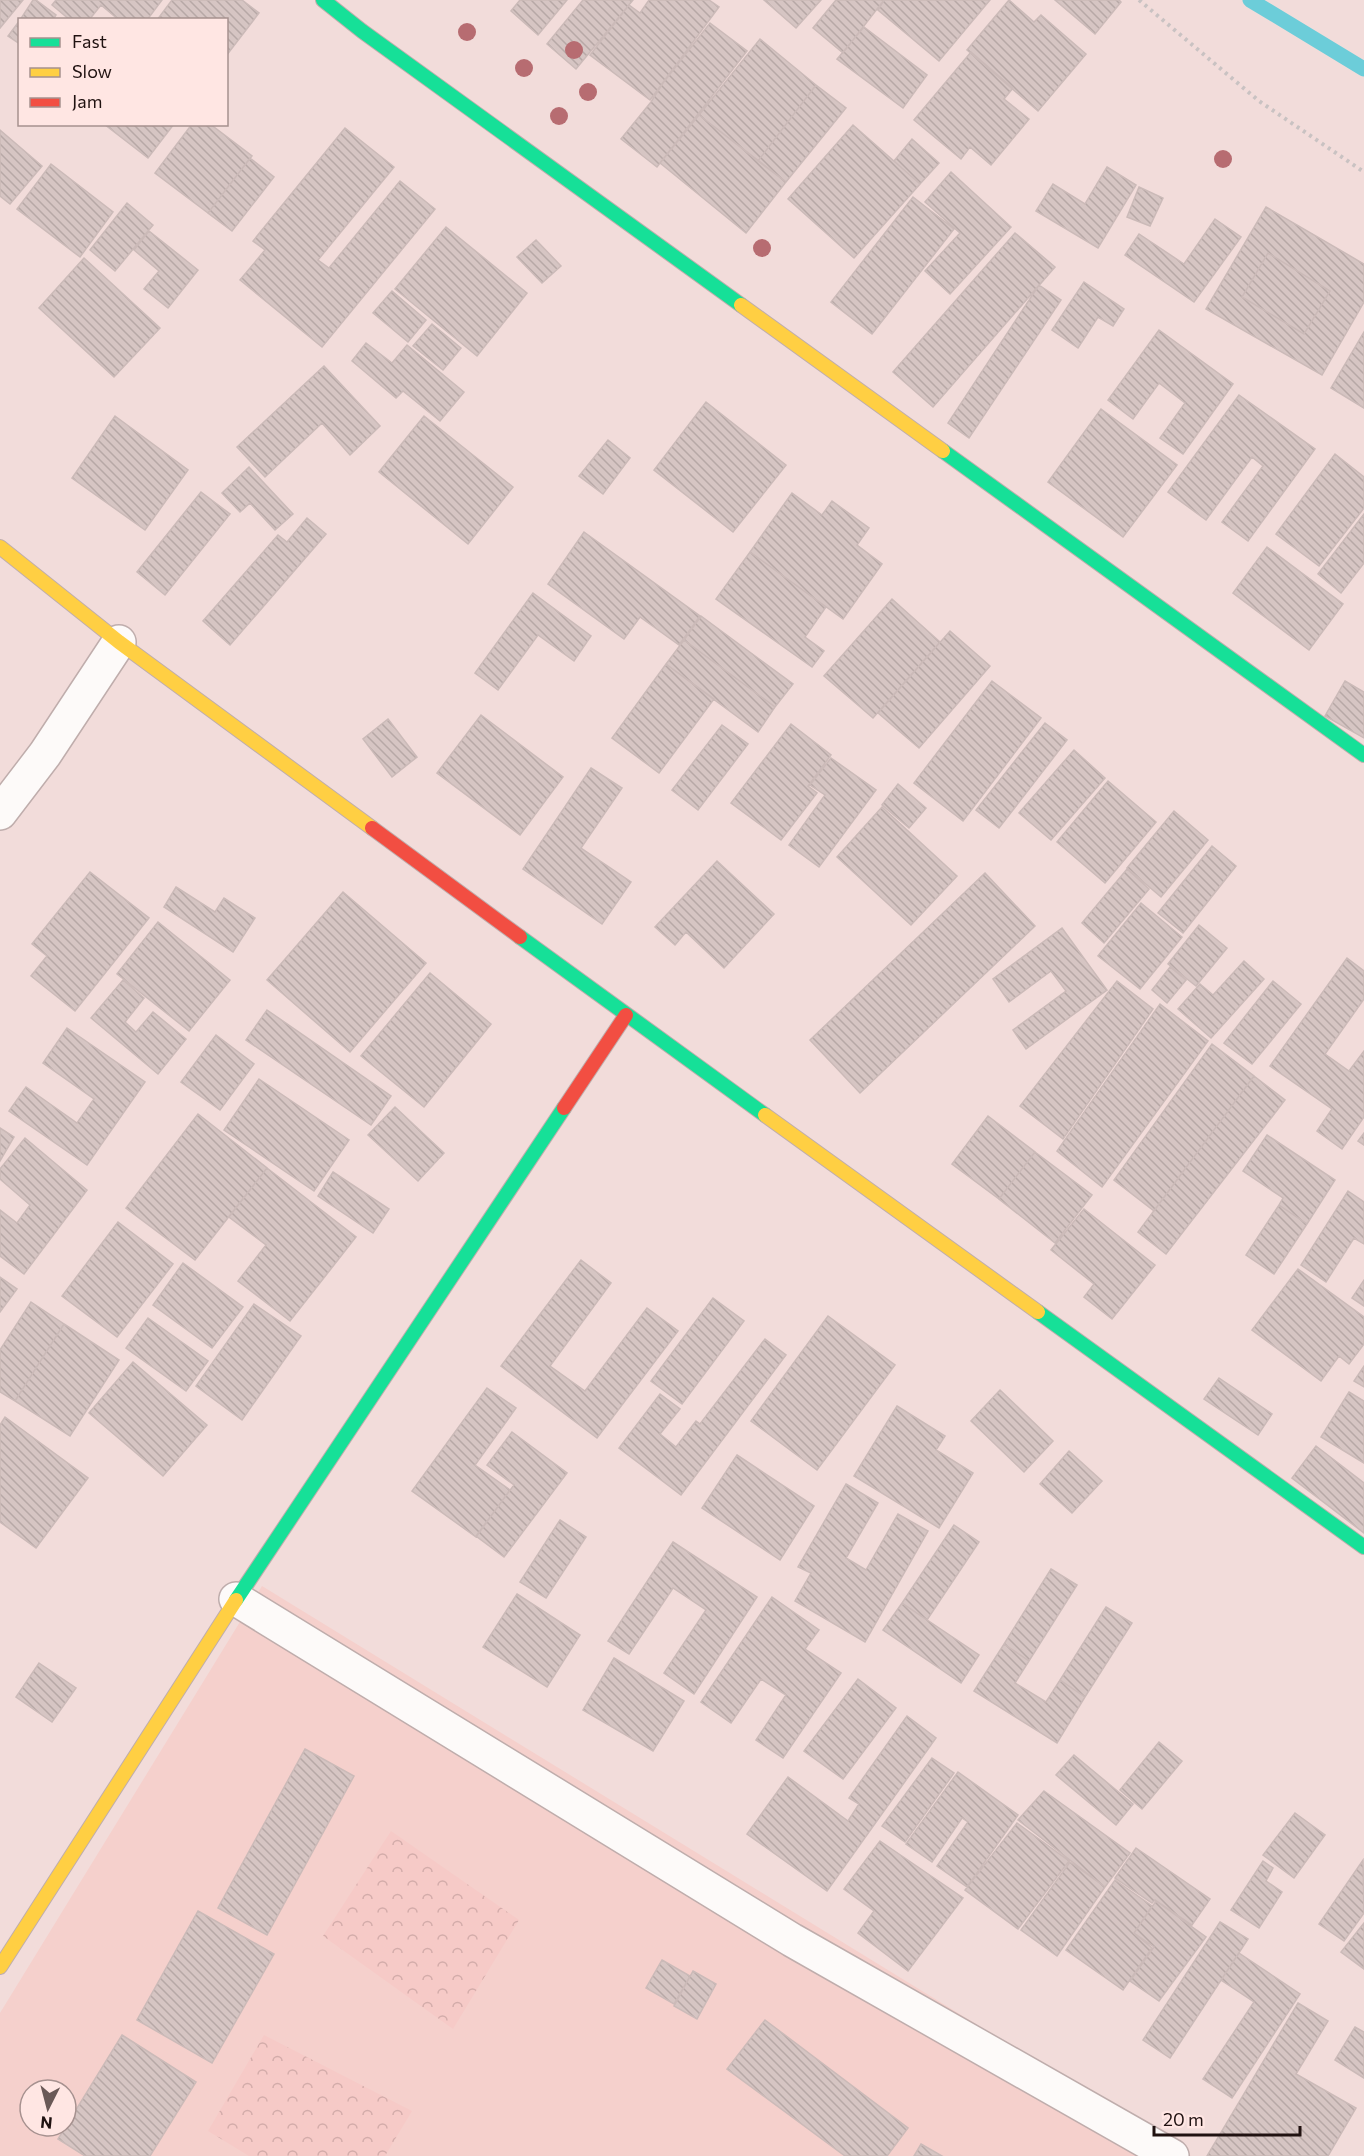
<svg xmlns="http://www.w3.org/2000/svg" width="1364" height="2156" font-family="Commissioner,sans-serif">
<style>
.built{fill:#f5d0cc;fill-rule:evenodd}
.forest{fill:url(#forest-crowns)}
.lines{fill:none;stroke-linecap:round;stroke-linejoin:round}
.stream{stroke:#6ccdd9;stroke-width:15}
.building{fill:url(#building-back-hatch);stroke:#cbbab8;stroke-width:1.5;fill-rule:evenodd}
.street-casing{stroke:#bfadac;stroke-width:36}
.fast-casing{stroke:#bfadac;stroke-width:16}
.slow-casing{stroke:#bfadac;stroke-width:16}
.jam-casing{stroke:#bfadac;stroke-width:16}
.path{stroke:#c9c2c2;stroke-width:4;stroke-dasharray:3 4.5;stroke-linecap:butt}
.street{stroke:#fdfaf9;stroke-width:33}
.fast{stroke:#16e098;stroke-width:14}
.slow{stroke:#ffcf43;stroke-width:14}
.jam{stroke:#f24e42;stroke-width:14}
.tree{fill:#b76c71}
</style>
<defs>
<pattern id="forest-crowns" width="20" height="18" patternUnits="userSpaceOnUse" patternTransform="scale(1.5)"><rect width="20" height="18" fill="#f6cac7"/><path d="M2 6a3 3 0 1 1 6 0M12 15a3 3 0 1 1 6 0" fill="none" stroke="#d3acaa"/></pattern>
<pattern id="building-back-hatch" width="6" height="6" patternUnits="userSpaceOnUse" patternTransform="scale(1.5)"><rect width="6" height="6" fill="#d6c5c3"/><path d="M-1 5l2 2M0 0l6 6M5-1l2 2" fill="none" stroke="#b7a8a6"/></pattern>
</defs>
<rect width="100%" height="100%" fill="#f2dcda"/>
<!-- built -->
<path class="built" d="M262,1586l929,570h-1191v-143zM30,2090h36v36h-36z"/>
<!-- forest -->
<path class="forest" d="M391,1831l128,89 -66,109 -130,-93z
M264,2035l148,76 -27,45h-136l-41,-25z"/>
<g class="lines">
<!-- stream -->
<path class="stream" d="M1250,0l114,69"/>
</g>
<!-- building -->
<path class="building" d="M0,0h23l-23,28z
M33,0h3l20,15 -3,5h-33z
M56,0h106l-15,20h-28l-18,-15 -12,15h-19l-18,-15z
M172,0h70l17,13 -33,43v-36h-69z
M520,0h47l-29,35 -27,-24z
M583,0h50l-57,69 -29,-25z
M649,0h60l10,7 -69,93 -60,-45 39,-50 11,8z
M764,0h57l-25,28z
M836,0h48l-41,53 -30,-25z
M884,0h106l-51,61 -61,-51z
M1009,0l25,22 7,-7 45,39 -48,57 -71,-61z
M1055,0h64l2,2 -26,32z
M20,20v24l-12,-8z
M710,23l37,28 -90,116 -36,-28 30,-37 12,-19z
M864,27l63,48 -24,33 -66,-49z
M760,39l56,46 -58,76 -59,-46z
M971,52l42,36 -9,11 25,20 -38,46 -21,-18 -9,12 -47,-39z
M816,85l30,23 -60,74 -28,-21z
M699,115l87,67 -40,51 -86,-70z
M104,124h70l-26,34z
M192,124h18l42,32 -44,57 -53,-40z
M853,125l67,59 -66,74 -66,-59z
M345,128l49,39 -76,93 11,8 71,-87 35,28 -113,138 -82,-67 25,-30 -12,-9z
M0,130l42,36 -32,38 -10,-8z
M912,139l27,24 -19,21 -26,-23z
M250,158l24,19 -42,54 -24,-18z
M51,164l62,48 -33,45 -63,-48z
M1107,167l29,18 -38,63 -62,-37 17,-27 32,20z
M951,172l60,55 -61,67 -25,-23 35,-38 -35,-31z
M1139,187l24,11 -13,28 -23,-9z
M913,197l41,32 -82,105 -41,-32z
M127,203l26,22 -38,46 -25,-21z
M1266,207l98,57v38l-42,73 -116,-66zM1268,253l62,38 -26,43 -62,-37z
M1215,219l26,18 -47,65 -69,-47 14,-21 45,30z
M446,227l81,66 -50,63 -82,-67z
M149,231l49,39 -30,38 -24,-19 15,-18 -25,-21z
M1015,233l40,34 -122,140 -40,-35z
M536,240l25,26 -19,17 -25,-26z
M1268,253l62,38 -26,43 -62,-37z
M84,258l76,70 -46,49 -75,-69z
M1084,282l40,27 -11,17 -15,-9 -20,31 -26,-18z
M1039,285l22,15 -92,138 -21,-15z
M392,291l34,29 -18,22 -35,-29z
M432,324l29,24 -18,22 -30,-24z
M1159,330l74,54 -50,70 -23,-16 25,-35 -26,-20 -26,36 -25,-19z
M1364,332v76l-33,-20z
M366,343l26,20 15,-18 57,47 -24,29 -37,-30 -7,7 -44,-37z
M324,366l56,60 -30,29 -28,-32 -57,54 -28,-30z
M1239,395l76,54 -67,92 -26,-19 41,-56 -11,-9 -46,63 -38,-28z
M706,402l80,63 -53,67 -79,-62z
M1101,409l76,56 -54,72 -75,-55z
M115,416l73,54 -43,60 -73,-52z
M424,416l89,71 -45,57 -89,-72z
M608,440l22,18 -27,36 -24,-18z
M1335,454l29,23v31l-45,58 -43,-32z
M249,467l44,47 -18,16 -25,-27 -10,9 -18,-19z
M201,492l29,22 -65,81 -28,-23z
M792,493l30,22 10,-14 37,27 -12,17 25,19 -39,55 -93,-67z
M1364,514v49l-23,30 -23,-19z
M307,518l19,16 -96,111 -27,-24 75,-86 9,7z
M584,532l116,84 -21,29 -39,-28 -16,22 -76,-55z
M1267,547l76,57 -34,46 -76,-57z
M750,552l76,55 -21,30 19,14 -12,16 -96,-68z
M533,593l58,43 -17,25 -36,-26 -40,55 -23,-17z
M892,599l48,43 -67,76 -49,-42z
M701,616l92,68 -18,23 -91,-67z
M950,631l40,35 -71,82 -41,-35z
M684,640l91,67 -17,25 -92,-68z
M666,664l48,35 -55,74 -47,-35z
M992,681l49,37 -78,103 -49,-38z
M1345,681l19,11v46l-39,-22z
M481,715l82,62 -43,58 -83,-62z
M388,719l29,38 -25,20 -29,-38z
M1045,723l22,17 -68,88 -23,-18z
M791,724l40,31 -23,31 9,7 -36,47 -50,-37z
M722,725l26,19 -50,66 -26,-20z
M1074,750l31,28 -54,62 -32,-27z
M831,758l45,32 -57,77 -30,-22 36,-50 -15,-10z
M591,768l31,20 -41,60 50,34 -29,42 -79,-55z
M1108,781l48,41 -51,61 -48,-41z
M898,784l28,24 -17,20 -27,-23z
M882,807l75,69 -46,49 -74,-68z
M1174,811l34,29 -47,57 -34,-29z
M1212,846l24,20 -53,67 -25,-20z
M717,861l57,53 -50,54 -38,-36 -11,13 -20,-18z
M1127,869l22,20 -45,54 -22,-20z
M90,872l59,46 -74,93 -44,-35 16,-20 -15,-12z
M985,873l50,53 -175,167 -50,-53z
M176,887l39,25 9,-14 31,20 -22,34 -69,-45z
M343,892l83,71 -76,89 -83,-72z
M1141,903l41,34 -42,52 -42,-33z
M158,922l72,58 -41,51 -72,-57z
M1199,925l28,23 -31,38 -28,-22z
M1062,928l45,62 -81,59 -13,-19 53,-39 -15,-20 -42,31 -16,-23z
M1347,958l17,13v28l-39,55 24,17 15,-20v66l-22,32 -25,-18 15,-22 -62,-43z
M1244,961l20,18 -53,59 -33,-29 22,-25 13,11z
M1170,967l16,13 -19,23 -15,-13z
M430,973l61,51 -67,83 -63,-51z
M123,980l21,18 -19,24 11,10 17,-20 33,27 -28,35 -67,-56z
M1117,981l36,28 -90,130 -43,-33z
M1273,981l28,23 -49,60 -28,-21z
M1160,1004l48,37 -106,146 -45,-36z
M267,1010l124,86 -20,29 -125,-85z
M67,1028l78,54 -58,83 -78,-54 17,-24 51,36 17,-24 -51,-36z
M216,1035l38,29 -34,46 -39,-28z
M1212,1044l42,32 -100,135 -40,-31z
M1254,1076l31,24 -119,154 -28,-22z
M259,1079l90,61 -35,51 -90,-61z
M395,1107l49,46 -26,28 -50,-46z
M198,1114l69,54 -72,92 -69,-52z
M988,1116l47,36 -36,47 -47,-35z
M0,1128l14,9 -14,24z
M1364,1133v12l-6,-4z
M1267,1135l68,45 -28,44 -28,-19 4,-7 -40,-27z
M25,1138l62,52 -63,84 -24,-18v-46l17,13 13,-18 -30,-26v-10z
M1035,1152l57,43 -37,48 -56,-44z
M267,1168l89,69 -66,84 -52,-40 28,-36 -37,-28z
M333,1172l56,37 -16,24 -55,-37z
M1348,1191l16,11v42l-10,-6 -28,44 -25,-17z
M1279,1205l28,19 -33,50 -28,-19z
M1084,1209l71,56 -43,54 -28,-22 10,-13 -43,-34z
M118,1222l55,42 -56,73 -55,-41z
M581,1260l30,23 -61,83 35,25 62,-83 31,23 -81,107 -96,-72z
M183,1263l60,44 -31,41 -59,-43z
M1298,1269l66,48v27l-15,20 -10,-8 -18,25 -69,-51z
M0,1277l17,12 -17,23z
M1364,1280v26l-12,-8z
M713,1298l31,23 -62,83 -31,-23z
M31,1302l33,22 -49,77 -15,-9v-42z
M254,1304l47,32 -59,84 -46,-34z
M828,1316l67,49 -78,105 -66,-49z
M148,1318l60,43 -22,30 -60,-43z
M64,1324l55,36 -49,76 -55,-35z
M765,1339l21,16 -105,140 -62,-47 41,-54 20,15 -20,25 16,13 20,-26 4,3z
M133,1362l74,63 -44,51 -74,-63z
M1364,1366v21l-10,-6z
M1219,1378l53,36 -14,21 -54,-36z
M487,1388l29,20 -41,57 35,25 -34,47 -64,-46z
M1000,1390l53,51 -29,31 -53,-51z
M1349,1392l15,9v62l-43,-26z
M897,1406l48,30 -9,14 37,23 -34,55 -85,-52z
M5,1417l83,61 -52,70 -36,-26v-97z
M512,1432l55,41 -63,84 -28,-21 38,-51 -27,-20z
M1316,1446l48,37v50l-72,-55z
M1069,1451l33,30 -30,32 -32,-29z
M737,1455l77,51 -34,54 -78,-52z
M846,1484l32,19 -32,55 20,12 32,-56 30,17 -63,111 -70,-41 16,-28 -13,-6z
M560,1520l26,17 -40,61 -26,-16z
M954,1525l25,17 -52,78 -25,-17z
M673,1542l84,55 -63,97 -30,-21 42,-63 -33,-22 -44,66 -21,-13z
M1051,1569l26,16 -48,76 -25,-17z
M517,1594l63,41 -33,52 -64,-40z
M772,1597l47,33 -14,19 36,24 -58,85 -27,-18 30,-45 -25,-16 -30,44 -30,-21z
M902,1603l77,52 -18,28 -78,-53z
M1106,1607l26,16 -47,74 -25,-17z
M1004,1644l25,17 -14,22 31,19 14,-22 25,17 -28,46 -83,-52z
M614,1658l70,43 -31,50 -70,-41z
M39,1663l37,25 -24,34 -36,-25z
M858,1679l38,29 -53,71 -39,-28z
M907,1716l29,22 -109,153 -80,-57 41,-57 60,44 11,-17 -10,-6z
M1159,1742l23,19 -40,48 -22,-19z
M305,1749l49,27 -87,159 -49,-27z
M1074,1755l59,49 -17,21 -60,-50z
M932,1758l22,15 -49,69 -23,-16z
M958,1772l60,43 -51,72 -30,-21 31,-44 -6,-4 -30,44 -26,-18z
M1044,1791l86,62 -25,34 -87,-67z
M1295,1813l30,22 -31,43 -31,-23z
M1017,1823l52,38 -51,68 -53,-39z
M880,1841l83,57 -55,73 -50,-38 16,-22 -30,-22z
M1136,1848l74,51 -18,26 -37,-25 -3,3 -37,-25z
M1363,1860l1,53 -20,28 -25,-17z
M1263,1861l10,7 -7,13 16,11 -23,36 -28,-18z
M1070,1862l35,25 -48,69 -36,-26z
M1115,1880l37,26 -18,27 18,15 -29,42 -57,-40z
M1156,1901l50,36 -47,64 -29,-20 24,-34 -20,-14z
M198,1911l76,43 -62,109 -75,-43z
M1220,1922l28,17 -78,119 -27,-18z
M1364,1923v46l-23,-17z
M1239,1953l61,41 -68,104 -29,-19 51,-77 -33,-22z
M662,1960l28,16 -16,28 -28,-16z
M693,1971l23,13 -19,35 -23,-13z
M1298,2003l30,18 -32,53 60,34 -28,48h-121z
M765,2020l143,108 -21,28h-42l-118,-87z
M1355,2027l9,5v46l-29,-18z
M122,2035l74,47 -46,74h-65l-27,-17z
M921,2144l21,12h-28z"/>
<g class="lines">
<defs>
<path id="street" d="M0,813l45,-59 74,-112
M236,1599l556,341 380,216"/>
<path id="fast" d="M323,0l39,31 379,274
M943,451l421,304
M520,937l245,178
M1038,1312l326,235
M236,1600l328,-492"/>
<path id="slow" d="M741,305l202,146
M0,547l119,95 253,186
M765,1115l273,197
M0,1967l236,-367"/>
<path id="jam" d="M372,828l148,109
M564,1108l62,-93"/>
</defs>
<!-- street casing -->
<use href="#street" class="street-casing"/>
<!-- fast casing -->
<use href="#fast" class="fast-casing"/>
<!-- slow casing -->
<use href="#slow" class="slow-casing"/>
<!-- jam casing -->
<use href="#jam" class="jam-casing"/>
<!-- path -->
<path class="path" d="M1139,0l120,101 105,71"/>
<!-- street -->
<use href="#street" class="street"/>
<!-- fast -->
<use href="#fast" class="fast"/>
<!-- slow -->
<use href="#slow" class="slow"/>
<!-- jam -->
<use href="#jam" class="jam"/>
</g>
<!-- trees -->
<g class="tree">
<circle cx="467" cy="32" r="9"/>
<circle cx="574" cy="50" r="9"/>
<circle cx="524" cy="68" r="9"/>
<circle cx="588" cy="92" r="9"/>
<circle cx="559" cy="116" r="9"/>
<circle cx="1223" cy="159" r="9"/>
<circle cx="762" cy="248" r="9"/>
</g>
<!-- legend -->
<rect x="18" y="18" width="210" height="108" fill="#ffe6e3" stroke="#a6918f" stroke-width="1.5"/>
<rect x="30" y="38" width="30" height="9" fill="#16e098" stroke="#a6918f" stroke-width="1.5"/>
<text x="72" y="48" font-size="18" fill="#201211">Fast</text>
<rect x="30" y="68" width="30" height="9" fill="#ffcf43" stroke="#a6918f" stroke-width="1.5"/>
<text x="72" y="78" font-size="18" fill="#201211">Slow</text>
<rect x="30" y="98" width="30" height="9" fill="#f24e42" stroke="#a6918f" stroke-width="1.5"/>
<text x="72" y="108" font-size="18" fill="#201211">Jam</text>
<!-- north arrow -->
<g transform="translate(48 2108) rotate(186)"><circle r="28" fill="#ffe6e3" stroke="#a6918f" stroke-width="1.5"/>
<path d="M0-4.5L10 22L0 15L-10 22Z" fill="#6a5957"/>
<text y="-9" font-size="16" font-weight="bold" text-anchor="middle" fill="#201211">N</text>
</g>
<!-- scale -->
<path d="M1154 2126v9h146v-9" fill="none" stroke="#201211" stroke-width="3"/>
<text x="1163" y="2126" font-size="18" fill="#201211" stroke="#ffe6e3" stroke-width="4.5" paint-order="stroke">20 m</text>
</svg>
